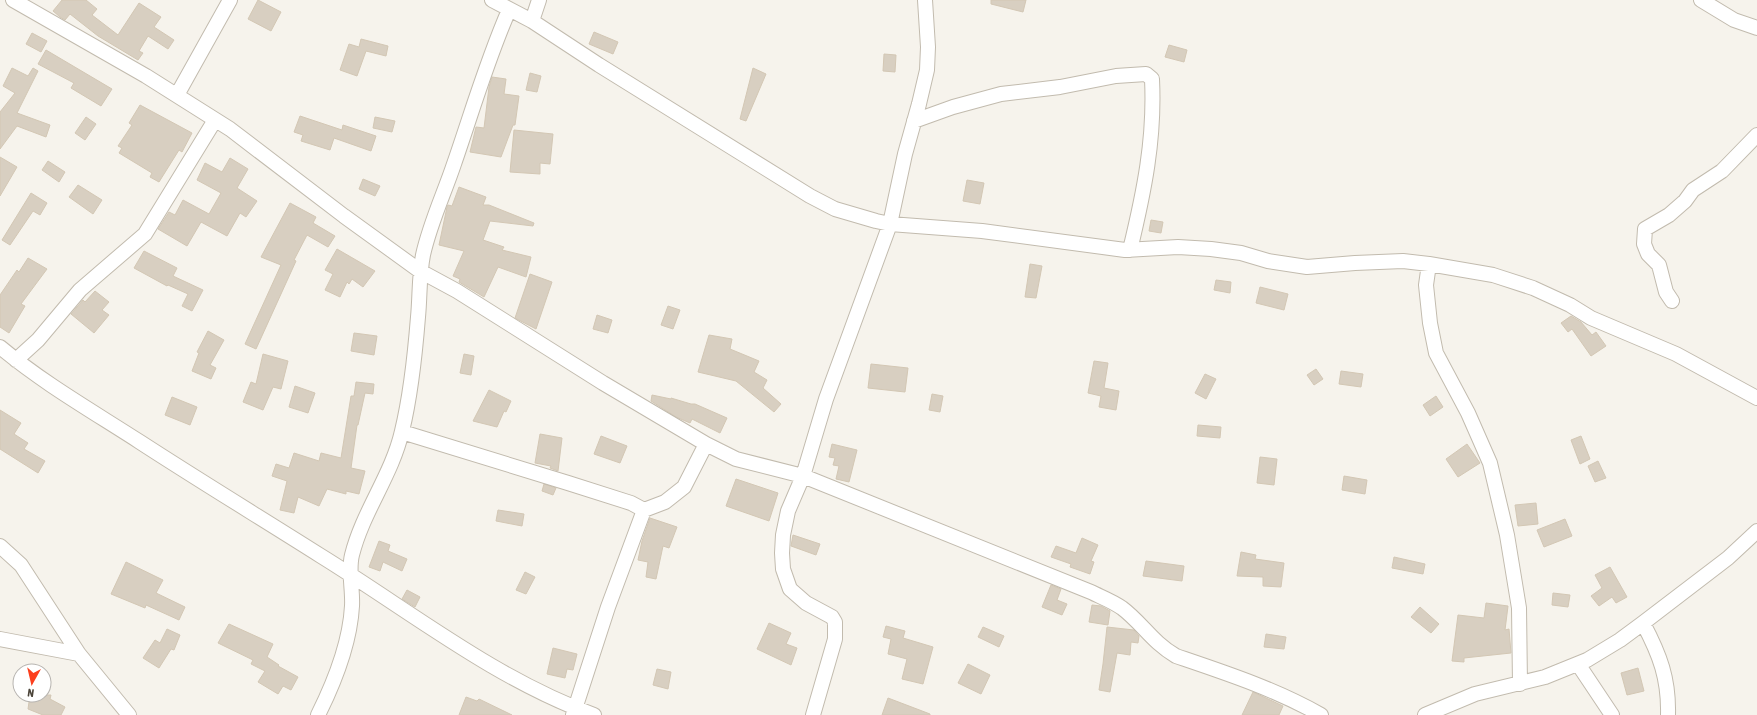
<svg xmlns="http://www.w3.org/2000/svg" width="1757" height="715" font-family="'Asap Condensed',sans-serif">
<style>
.building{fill:#d8cfc1;stroke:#d3c7b4}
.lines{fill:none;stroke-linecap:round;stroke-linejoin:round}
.street-casing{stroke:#c2bbae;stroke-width:16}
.street{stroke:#fff;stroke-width:14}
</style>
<rect width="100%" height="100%" fill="#f6f3ec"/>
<!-- building -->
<path class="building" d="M62,0h24l11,9 -5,6 26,20 21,-32 22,14 -7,10 20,13 -6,9 -20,-13 -9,15 4,2 -5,7 -40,-24 -28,-22 -5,6 -5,-3 -7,-6z
M258,0l23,12 -10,19 -23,-12z
M991,0h35l-3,12 -32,-8z
M594,32l24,10 -5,12 -24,-10z
M32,33l15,8 -6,11 -15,-8z
M361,39l27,7 -2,10 -20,-5 -9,25 -17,-6 9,-26 10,3z
M1169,45l18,5 -3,12 -19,-5z
M46,50l66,39 -11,17 -30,-18 3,-5 -36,-19z
M884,54l12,1 -1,17 -12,-1z
M12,68l16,8 5,-8 5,3 -21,42 33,12 -4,12 -29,-11 -17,23v-37l15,-19 -12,-7z
M753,68l13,6 -20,47 -6,-2z
M530,73l11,3 -4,16 -11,-2z
M492,77l14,2 -2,15 15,2 -4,29h-2l-12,32 -31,-5 6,-25 8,1 5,-41z
M140,105l52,28 -10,19 -3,-2 -20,32 -9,-5 2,-4 -33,-20 3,-5 -4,-2 14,-21 -3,-2z
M300,116l42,14 1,-5 33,11 -5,15 -37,-13 -4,12 -29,-9 2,-6 -9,-3z
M86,117l10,7 -11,16 -10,-7z
M375,117l20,4 -3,11 -19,-4z
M514,130l39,4 -3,30 -10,-1v11l-30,-2z
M0,157l17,10 -17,29z
M230,158l18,11 -11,19 20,13 -11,16 -6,-4 -13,23 -26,-14 -14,24 -29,-17 11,-17 6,3 8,-15 26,14 12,-21 -24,-13 8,-17 17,9z
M48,161l17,11 -6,10 -17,-12z
M363,179l17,7 -5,10 -16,-7z
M967,180l17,3 -4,21 -17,-3z
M78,185l24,15 -9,14 -24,-17z
M459,187l27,10 -3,8h6l45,18 -1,3 -43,-5 -7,19 21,7 -2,3 29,7 -5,20 -28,-10 -14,30 -25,-15 1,-3 -7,-3 11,-25 -25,-6 8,-38 1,-2 4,1z
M31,193l16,10 -7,12 -7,-4 -23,34 -8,-5z
M290,203l26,14 -3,6 22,13 -7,11 -21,-12 -13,25 2,1 -40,88 -11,-5 36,-79 -20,-8z
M1151,220l12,2 -2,11 -12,-2z
M337,249l38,22 -12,16 -11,-8 -3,5 -2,-2 -7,15 -15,-7 8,-16 -8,-4z
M144,251l33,17 -4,8 30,14 -11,21 -10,-5 6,-12 -20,-9 -1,1 -33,-18z
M28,258l19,11 -26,35 4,2 -16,27 -9,-6v-32l17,-25 2,2z
M1030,264l12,2 -6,32 -11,-1z
M530,274l22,8 -16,47 -21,-11z
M1216,280l15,2 -1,11 -16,-3z
M1260,287l28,7 -4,16 -28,-7z
M95,291l14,11 -7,8 7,5 -15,18 -23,-19 12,-14 2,2z
M668,306l12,4 -7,19 -12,-4z
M597,315l15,5 -4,13 -15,-4z
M1571,316l10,6 11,13 4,-3 10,14 -15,10 -19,-27 -4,3 -7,-9z
M208,331l16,9 -14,25 6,3 -5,11 -19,-8 7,-18 -2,-1z
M354,333l23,3 -3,19 -23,-4z
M709,335l23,4 -2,10 29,12 -5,11 13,8 -4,8 18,16 -7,8 -38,-31 -38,-9z
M263,354l25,7 -7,28 -8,-2 -10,23 -20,-8 8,-20 5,2z
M464,354l10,2 -3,19 -11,-2z
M1094,361l14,2 -4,25 15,3 -3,19 -17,-3 2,-11 -13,-3z
M871,364l37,4 -3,24 -37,-4z
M1316,369l7,10 -9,6 -7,-10z
M1341,371l22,3 -2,13 -22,-3z
M1205,374l11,5 -10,20 -11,-6z
M356,382l18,2 -1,10 -8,-1 -7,32h-1l-6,43 14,3 -6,23 -13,-3v3l-19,-5 -8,17 -21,-9 -4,16 -14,-3 7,-29 -15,-5 4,-12 13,4 5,-15 25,8 2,-8 20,5 10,-62h3z
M295,386l20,7 -7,20 -19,-6z
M489,390l22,11 -5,11 -2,-1 -7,16 -24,-6z
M932,394l11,2 -3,16 -11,-2z
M652,395l19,4v-1l20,6h4l32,14 -7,15 -28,-14 -2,4 -14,-6 -25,-16z
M1436,396l7,11 -13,9 -7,-11z
M172,397l25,10 -7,18 -25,-10z
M0,410l21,13 -7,11 14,9 -4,6 21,12 -7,12 -38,-24z
M1198,425l23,2 -1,11 -23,-2z
M540,434l22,4 -4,33 -8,-3 1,-2 -16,-3z
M601,436l26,10 -7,17 -26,-9z
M1581,436l9,23 -10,5 -9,-24z
M832,444l25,6 -8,32 -13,-3 3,-13 -6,-1 2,-7 -6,-1z
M1467,444l13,19 -22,14 -12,-18z
M1260,457l17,2 -3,26 -17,-2z
M1598,461l8,17 -11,4 -7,-16z
M1344,476l23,4 -2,14 -23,-4z
M736,479l42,14 -9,28 -43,-15z
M544,484l12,4 -3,7 -11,-4z
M1536,503l2,21 -20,2 -3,-21z
M498,510l26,4 -2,12 -26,-5z
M650,518l27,9 -8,21 -6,-2 -7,33 -10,-2 2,-15 -10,-2 4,-19z
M1565,519l7,17 -28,11 -7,-17z
M793,535l27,9 -4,11 -25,-9z
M1082,538l16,7 -7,16 3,1 -4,12 -20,-7 1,-3 -20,-7 5,-11 20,7z
M379,541l11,4 -2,6 19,8 -5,12 -19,-9 -3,9 -11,-4z
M1241,552l15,3 -1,4 29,4 -3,24 -18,-1v-9l-26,-1z
M1394,557l31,7 -2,10 -31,-6z
M1146,561l38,5 -2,15 -39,-5z
M126,562l37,18 -7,13 29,14 -6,13 -33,-15 -1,3 -34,-14z
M1610,567l17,30 -11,6 -4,-6 -13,9 -8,-10 11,-8 -7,-13z
M525,572l10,5 -9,17 -10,-4z
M1051,585l10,4 -4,11 10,4 -5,11 -20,-8z
M407,590l13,7 -5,10 -13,-8z
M1553,593l17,2 -2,12 -16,-2z
M1486,603l22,3 -3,24 4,-1 2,24 -47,5v4l-12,-1 6,-46 26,3z
M1092,605l9,1 9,5 -2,14 -19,-3z
M1420,607l19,17 -8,9 -20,-16z
M769,623l22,10 -5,11 11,4 -6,17 -34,-16z
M229,624l44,20 -6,13 12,8 -1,1 20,11 -7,13 -8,-4 -5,8 -20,-12 7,-11 -14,-7 2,-4 -35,-17z
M886,626l19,5 -2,7 30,9 -10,37 -21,-5 5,-20 -19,-5 3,-15 -8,-2z
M983,627l21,9 -5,11 -21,-10z
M1107,627l27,3 5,6 -1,7 -7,-1 -1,13 -13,-2 -7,39 -11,-2 4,-26z
M167,629l13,6 -6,15 -3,-1 -12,19 -16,-10 12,-18 5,3z
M1266,634l20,3 -2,12 -20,-2z
M553,648l24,6 -4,16 -6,-1 -2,9 -18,-4z
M968,664l22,11 -9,19 -23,-11z
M1638,668l6,23 -17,4 -6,-22z
M657,669l14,3 -3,17 -15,-4z
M1253,692l30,14 -4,9h-37z
M30,695h21l-1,4 15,8 -4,8h-18l-15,-6z
M466,697l11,4 2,-2 33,16h-53z
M888,698l42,16v1h-48z"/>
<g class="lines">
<defs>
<path id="street" d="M13,0l133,76 84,53 114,87 76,55 37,20 146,92 103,61 30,15 67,17 288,116c10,5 21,9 31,16 20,15 30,34 54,48 50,17 99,33 145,59
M492,0l40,21 67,44 211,131 25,13 41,12 14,3 92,7 143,19 53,-3 33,2 30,4 27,8 39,6 48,-4 48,-2 26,3 64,11 40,13 37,17 21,13 85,36 81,44
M1701,0l33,20 23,8
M532,21l7,-21
M177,95l53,-95
M914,121l39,-14 48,-13 59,-7 56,-11 30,-2 6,5c3,60 -8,113 -22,171
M1429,264l-3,21 4,38 6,30 32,60 22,50 17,72 12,73 1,76
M1672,301l-6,-9 -7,-27 -11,-11 -4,-10 1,-15 24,-14 16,-14 8,-11 29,-19 35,-36
M0,347c43,36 92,64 140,95 60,39 121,76 181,114 89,55 174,123 273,159
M16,360l22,-20 42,-50 65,-56 70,-114
M402,432l166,51 63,20 13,7
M0,546l21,19 58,89 50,61
M1643,623c17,32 26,56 25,92
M0,639l79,15
M1578,664l34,51
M318,715c16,-32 32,-72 34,-109 1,-16 -4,-36 0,-51 11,-44 40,-80 50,-124 9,-37 13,-76 16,-114 2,-20 1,-42 5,-62 7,-32 21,-61 31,-91 18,-52 33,-104 55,-154
M573,715l35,-108 36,-97 21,-8 19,-15 22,-43
M813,715l22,-76v-17l-3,-5 -26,-14 -16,-14 -7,-20 -1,-16 1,-18 5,-24 15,-35 23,-77 64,-175 15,-70 14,-50 8,-34 1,-23 -3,-47
M1425,715l50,-21 70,-17 42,-17 33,-20 23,-17 85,-65 29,-27"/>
</defs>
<!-- street casing -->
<use href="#street" class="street-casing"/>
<!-- street -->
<use href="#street" class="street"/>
</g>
<!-- north arrow -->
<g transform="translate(32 683) rotate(188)"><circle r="19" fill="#ffffff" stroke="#b7b4b0"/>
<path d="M0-3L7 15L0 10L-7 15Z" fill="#fc3f1d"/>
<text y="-6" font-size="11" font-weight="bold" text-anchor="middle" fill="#4b4439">N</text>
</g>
</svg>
